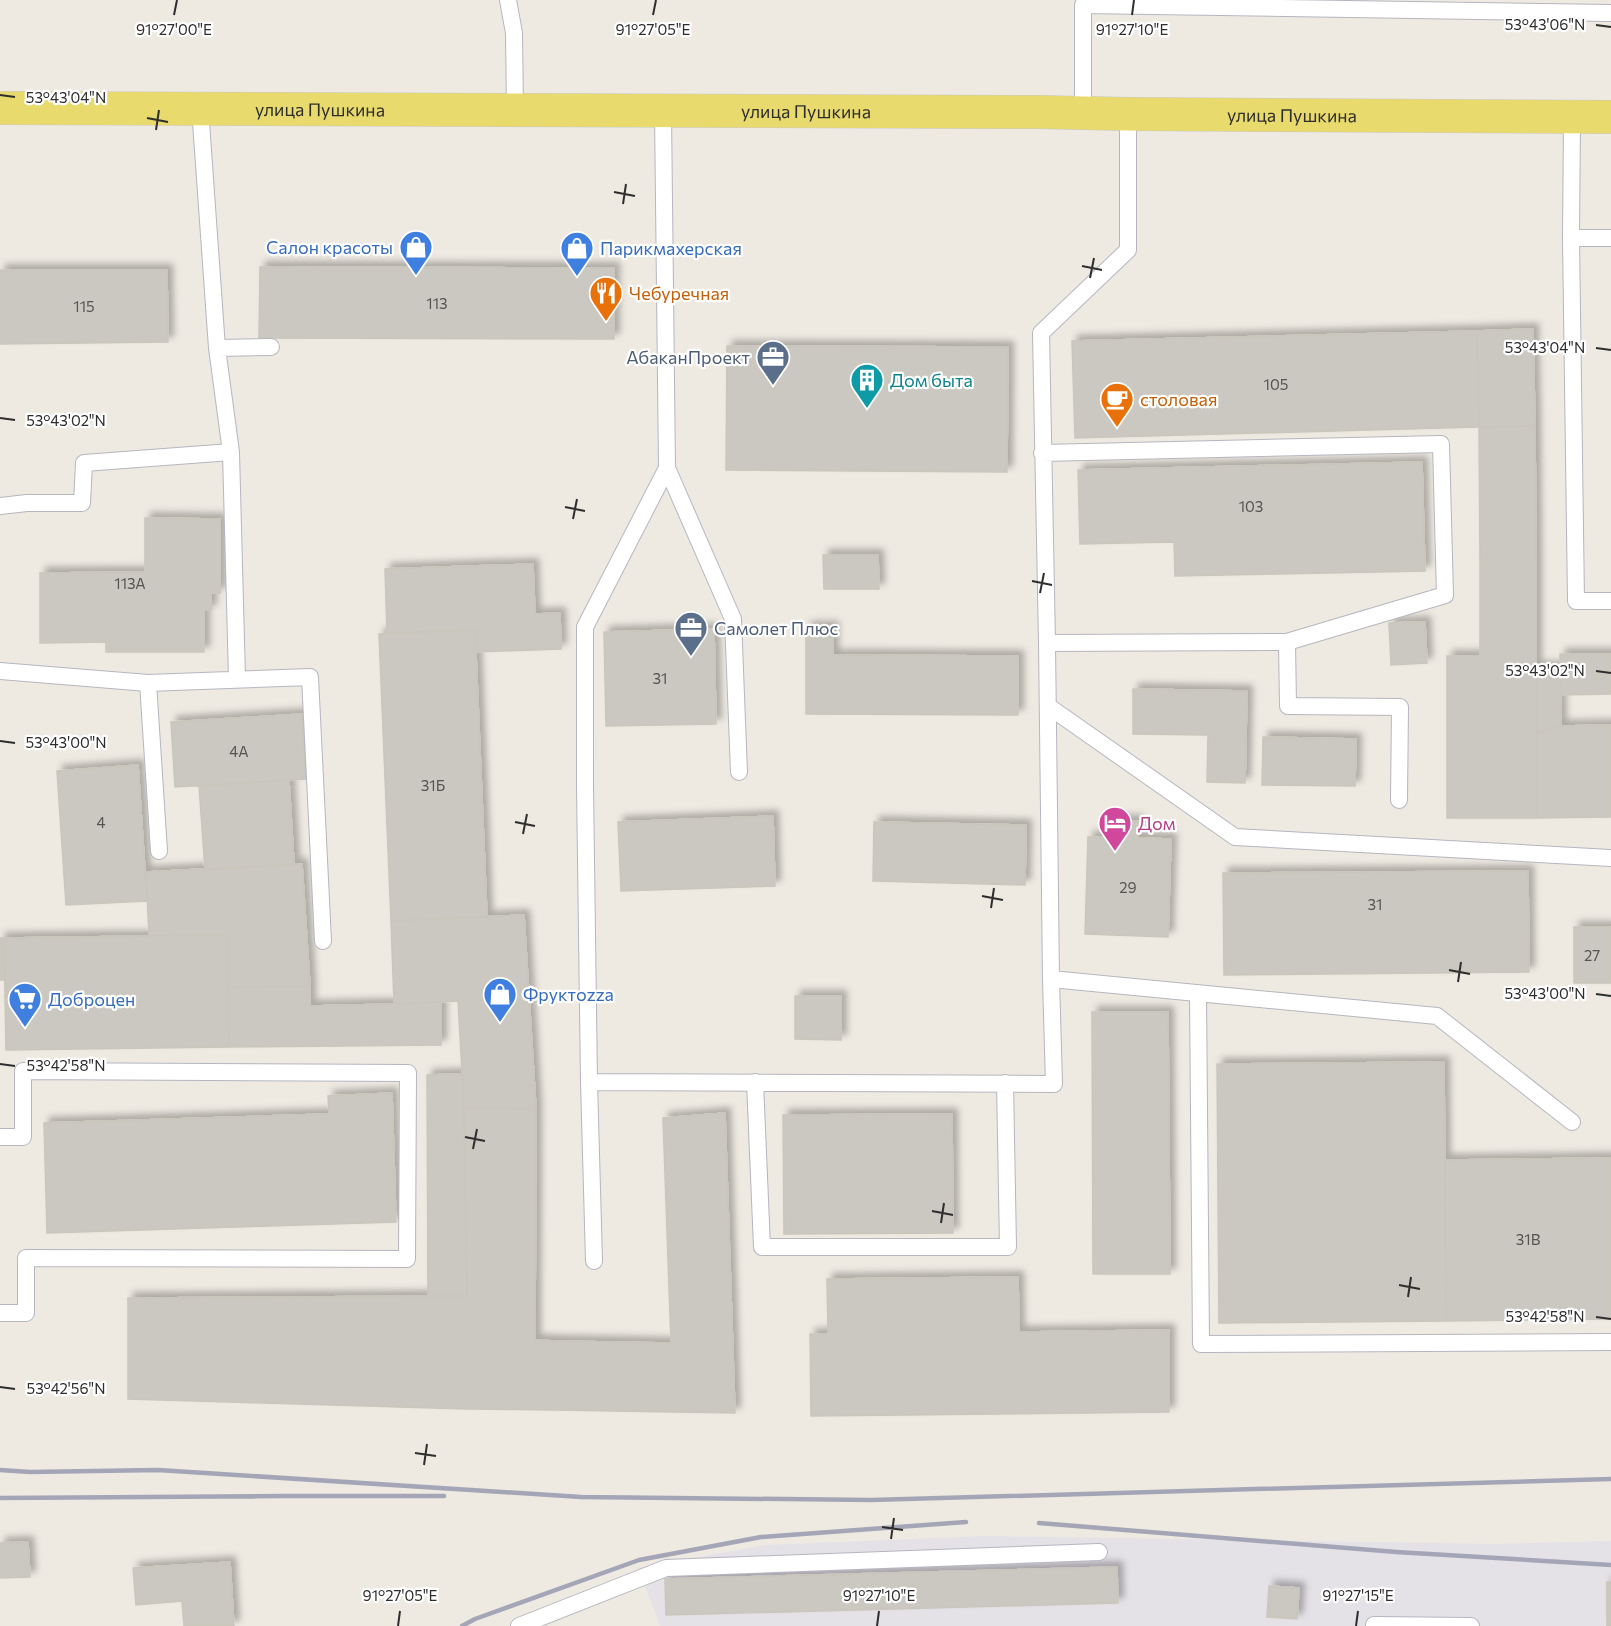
<svg xmlns="http://www.w3.org/2000/svg" width="1611" height="1626" font-family="Commissioner,sans-serif">
<style>
.industrial{fill:#e4e1e7}
.building{fill:#cac8c0;stroke:#cac6bb;stroke-width:1.5;filter:url(#shadow)}
.lines{fill:none;stroke-linecap:round;stroke-linejoin:round}
.service-casing{stroke:#b5b6c0;stroke-width:18}
.primary-casing{stroke:#c9c9c9;stroke-width:34}
.service{stroke:#fff;stroke-width:16}
.primary{stroke:#e8da6c;stroke-width:33}
.rail{stroke:#a4a5b7;stroke-width:4.5}
.ticks{fill:none;stroke:#2e2e2e;stroke-width:2}
.labels{text-anchor:middle;dominant-baseline:central;stroke-width:4.5;stroke-linejoin:round;paint-order:stroke}
.number-label{font-size:15px;fill:#555452}
.street-label{font-size:18px;fill:#2e2e2e;stroke:#fff}
.shop-label{font-size:18px;fill:#366cbe;stroke:#fff;text-anchor:start}
.food-label{font-size:18px;fill:#c56008;stroke:#fff;text-anchor:start}
.service-label{font-size:18px;fill:#4e5e75;stroke:#fff;text-anchor:end}
.culture-label{font-size:18px;fill:#0d838f;stroke:#fff;text-anchor:start}
.hotel-label{font-size:18px;fill:#b23c85;stroke:#fff;text-anchor:start}
.ticks-label{font-size:15px;text-anchor:middle;fill:#2e2e2e;stroke:#fff;stroke-width:4.5;stroke-linejoin:round;paint-order:stroke}
</style>
<defs>
<filter id="shadow"><feDropShadow dx="5.5" dy="-5.5" stdDeviation="3" flood-color="#0004"/></filter>
</defs>
<rect width="100%" height="100%" fill="#eeeae2"/>
<!-- industrial -->
<path class="industrial" d="M986,1536l507,8 118,-3v85h-951l-22,-58 127,-23z"/>
<!-- building -->
<path class="building" d="M260,267l354,1v71l-355,-1z
M0,270h167l1,72 -168,2z
M1533,329l2,97 -56,1 -2,-96z
M1477,331l2,96 -404,11 -3,-97z
M727,346l281,1 -1,125 -281,-2z
M1535,426l1,137h-56l-1,-136z
M1422,462l3,109 -250,5 -1,-34 -94,2 -2,-74z
M145,518l75,1v74h-9v17h-7v42h-98v-10l-66,1v-70l105,-1z
M823,555h55l1,34h-55z
M1480,563h56v255h-89v-162h33z
M533,564l2,50 25,-1 1,36 -85,3 -1,-22 -88,3 -2,-64z
M1425,622l2,41 -36,2 -2,-42z
M806,627h27v28l185,1v59l-212,-1z
M714,629l2,95 -110,2 -2,-94z
M475,630l12,287 -96,4 -12,-287z
M1560,654h51v40l-51,1z
M1536,667h24l1,59 -24,7z
M1133,689l114,2 -2,92 -38,-1 1,-47 -75,-1z
M302,714l4,65 -131,8 -4,-65z
M1611,725v92l-75,1 1,-85 24,-7z
M1263,737l93,2 -1,47 -93,-1z
M138,765l9,136 -81,4 -9,-134z
M289,780l5,84 -89,6 -6,-84z
M773,816l2,70 -154,5 -3,-69z
M1104,820l34,1v17l33,1 -3,98 -83,-3 3,-97h15z
M874,822l152,3 -1,60 -152,-4z
M302,864l8,122 -82,1 -1,-52 -78,1 -3,-64z
M1528,871l1,101 -305,3 -1,-102z
M524,915l12,194 -72,-1 -6,-107 -64,3 -3,-83z
M1574,927h37v56h-37z
M227,935l2,112 -223,3 -2,-112z
M0,938h4l1,42h-5z
M310,986v20l84,-2 47,-2v43l-212,2 -1,-60z
M795,996h46v44l-46,-1z
M1092,1012h76l2,262h-77z
M1444,1062l2,259 -227,2 -2,-259z
M463,1074l4,222h-39l-1,-221z
M392,1093l4,129 -349,11 -3,-110 285,-9 -1,-18z
M464,1108l72,1 -1,231 20,1v69l-88,-1v-113z
M725,1113l10,300 -180,-3v-69l116,2 -8,-225z
M952,1114l1,119 -169,1 -1,-119z
M1611,1158v161l-165,2 -1,-161z
M1018,1277l1,55 150,-2v82l-358,4 -1,-82h18l-1,-55z
M467,1296v113l-339,-10v-101z
M28,1542l2,35 -30,1v-35z
M230,1562l4,64h-50l-2,-25 -46,4 -3,-37z
M1117,1567l1,36 -452,12 -1,-36z
M1607,1582h4v44h-4z
M1269,1586l30,2 -2,31 -30,-2z"/>
<g class="lines">
<defs>
<path id="service" d="M508,0l6,33 1,77
M200,108l17,240 14,104 6,227
M1083,113v-108l528,8
M1128,114v136l-87,83 6,310 240,-1 1,64 112,1 -1,93
M1572,117l-1,121 5,363h35
M1571,238h40
M217,348l54,-1
M1042,453l399,-9 4,151 -158,47
M667,468l66,151 6,153
M0,506l27,-3h55l2,-40 147,-11
M0,671l148,12 162,-6 13,264
M148,683l11,168
M1048,706l187,131 376,21
M1051,979l386,37 135,106
M1198,993l3,351 410,-2
M589,1082l465,2 -3,-105 -4,-336
M755,1082l7,165h246l-3,-164
M0,1137h23v-66l385,2 -1,186 -381,-1v55h-26
M594,1261l-5,-179 -4,-296v-159l82,-159 -4,-356
M1374,1625l97,1
M519,1626l147,-58 433,-16"/>
<g id="primary">
<path id="s1" d="M0,108l1038,4 90,2 483,3"/>
</g>
</defs>
<!-- service casing -->
<use href="#service" class="service-casing"/>
<!-- primary casing -->
<use href="#primary" class="primary-casing"/>
<!-- service -->
<use href="#service" class="service"/>
<!-- primary -->
<use href="#primary" class="primary"/>
<!-- rail -->
<path class="rail" d="M0,1470l30,2 128,-2 423,27 290,3 740,-21
M0,1498l281,-2h163
M1039,1523l357,29 215,13
M462,1626l13,-7 164,-59 122,-23 205,-15"/>
</g>
<!-- ticks -->
<path class="ticks" d="M174,15l3,-15M653,15l3,-15M1132,15l2,-15M1596,25l15,2M0,95l15,2M147,118l21,4M156,130l3,-20M614,192l21,4M623,204l3,-20M1082,266l20,4M1090,278l4,-20M1596,348l15,2M0,418l15,2M565,507l20,4M573,519l4,-20M1032,581l20,4M1040,593l4,-20M1596,671l15,2M0,741l15,2M515,822l20,4M523,834l4,-20M982,896l21,4M991,908l3,-20M1449,970l21,4M1458,982l3,-20M1596,994l15,2M0,1064l15,2M465,1137l20,4M473,1149l4,-20M932,1211l21,4M941,1223l3,-20M1399,1285l21,4M1408,1297l3,-20M1596,1317l15,2M0,1387l15,2M415,1453l21,3M424,1465l3,-21M882,1527l21,3M891,1539l3,-21M398,1626l2,-15M877,1626l2,-15M1356,1626l2,-15"/>
<!-- icons -->
<defs>
<symbol id="shop-pin" viewBox="-11 -11 22 30"><path d="M0 17L-7.5 6A9.5 9.5 0 1 1 7.5 6Z" fill="#3f7fe0" stroke="#fff"/><path d="M-5-2.5h2.3a2.7 3.5 0 0 1 5.4 0H5L5.5 6h-11ZM-1.5-2.5h3a1.5 2.3 0 0 0-3 0Z" fill="#fff"/></symbol>
<symbol id="restaurant-pin" viewBox="-11 -11 22 30"><path d="M0 17L-7.5 6A9.5 9.5 0 1 1 7.5 6Z" fill="#e8710a" stroke="#fff"/><path d="M-5-6h1v4h1v-4h1v4h1v-4h1v5L-1.5 .5V6h-2V.5L-5-1ZM5-6V6H3V1.5H1.5Q1.5-4 5-6Z" fill="#fff"/></symbol>
<symbol id="office-pin" viewBox="-11 -11 22 30"><path d="M0 17L-7.5 6A9.5 9.5 0 1 1 7.5 6Z" fill="#5c6f8a" stroke="#fff"/><path d="M-6-3h4V-5.5h4V-3h4V5H-6ZM-1-4.5V-3h2v-1.5ZM-6 0V1H6V0Z" fill="#fff"/></symbol>
<symbol id="building-pin" viewBox="-11 -11 22 30"><path d="M0 17L-7.5 6A9.5 9.5 0 1 1 7.5 6Z" fill="#0f9aa8" stroke="#fff"/><path d="M-4-6H4V6H1V3H-1V6H-4ZM-2.5-4.3h1.7v1.8h-1.7ZM.8-4.3h1.7v1.8H.8ZM-2.5-1h1.7V.8h-1.7ZM.8-1h1.7V.8H.8Z" fill="#fff"/></symbol>
<symbol id="cafe-pin" viewBox="-11 -11 22 30"><path d="M0 17L-7.5 6A9.5 9.5 0 1 1 7.5 6Z" fill="#e8710a" stroke="#fff"/><path d="M-5.5-4.5H6V0H3Q3 3.5 0 3.5H-2.5Q-5.5 3.5-5.5 0ZM3-3.2v2h1.7v-2ZM-6 4.5H4V6H-6Z" fill="#fff"/></symbol>
<symbol id="hotel-pin" viewBox="-11 -11 22 30"><path d="M0 17L-7.5 6A9.5 9.5 0 1 1 7.5 6Z" fill="#d1479c" stroke="#fff"/><path d="M-6-4.5h1.5V1H6V5H4.5V3h-9V5H-6ZM-4 0a1.8 1.8 0 1 1 3.6 0ZM.5 0V-2.5h3Q6-2.5 6 0Z" fill="#fff"/></symbol>
<symbol id="supermarket-pin" viewBox="-11 -11 22 30"><path d="M0 17L-7.5 6A9.5 9.5 0 1 1 7.5 6Z" fill="#3f7fe0" stroke="#fff"/><path d="M-6-5.5h2.5l.6 2H6L4.5 2H-2.5L-4.4-4H-6ZM-1.5 3.2a1.3 1.3 0 1 0 .1 0ZM3 3.2a1.3 1.3 0 1 0 .1 0Z" fill="#fff"/></symbol>
</defs>
<g fill-rule="evenodd">
<use href="#shop-pin" x="397" y="228" width="38" height="52"/>
<use href="#shop-pin" x="558" y="229" width="38" height="52"/>
<use href="#restaurant-pin" x="587" y="274" width="38" height="52"/>
<use href="#office-pin" x="754" y="338" width="38" height="52"/>
<use href="#building-pin" x="848" y="361" width="38" height="52"/>
<use href="#cafe-pin" x="1098" y="380" width="38" height="52"/>
<use href="#office-pin" x="672" y="609" width="38" height="52"/>
<use href="#hotel-pin" x="1096" y="804" width="38" height="52"/>
<use href="#shop-pin" x="481" y="975" width="38" height="52"/>
<use href="#supermarket-pin" x="6" y="980" width="38" height="52"/>
</g>
<g class="labels">
<!-- number labels -->
<g class="number-label">
<text x="437" y="303">113</text>
<text x="84" y="306">115</text>
<text x="1276" y="384">105</text>
<text x="1251" y="506">103</text>
<text x="130" y="583">113А</text>
<text x="660" y="678">31</text>
<text x="239" y="751">4А</text>
<text x="433" y="785">31Б</text>
<text x="101" y="822">4</text>
<text x="1128" y="887">29</text>
<text x="1375" y="904">31</text>
<text x="1592" y="955">27</text>
<text x="1528" y="1239">31В</text>
</g>
<!-- street labels -->
<g class="street-label">
<text stroke="none"><textPath href="#s1" startOffset="320">улица Пушкина</textPath></text>
<text stroke="none"><textPath href="#s1" startOffset="806">улица Пушкина</textPath></text>
<text stroke="none"><textPath href="#s1" startOffset="1292">улица Пушкина</textPath></text>
</g>
<!-- shop labels -->
<g class="shop-label">
<text x="393" y="247" text-anchor="end">Салон красоты</text>
<text x="600" y="248">Парикмахерская</text>
<text x="523" y="994">Фруктоzzа</text>
<text x="48" y="999">Доброцен</text>
</g>
<!-- food labels -->
<g class="food-label">
<text x="629" y="293">Чебуречная</text>
<text x="1140" y="399">столовая</text>
</g>
<!-- service labels -->
<g class="service-label">
<text x="750" y="357">АбаканПроект</text>
<text x="714" y="628" text-anchor="start">Самолет Плюс</text>
</g>
<!-- culture labels -->
<g class="culture-label">
<text x="890" y="380">Дом быта</text>
</g>
<!-- hotel labels -->
<g class="hotel-label">
<text x="1138" y="823">Дом</text>
</g>
</g>
<g class="ticks-label">
<text x="1545" y="30">53°43'06"N</text>
<text x="174" y="35">91°27'00"E</text>
<text x="653" y="35">91°27'05"E</text>
<text x="1132" y="35">91°27'10"E</text>
<text x="66" y="103">53°43'04"N</text>
<text x="1545" y="353">53°43'04"N</text>
<text x="66" y="426">53°43'02"N</text>
<text x="1545" y="676">53°43'02"N</text>
<text x="66" y="748">53°43'00"N</text>
<text x="1545" y="999">53°43'00"N</text>
<text x="66" y="1071">53°42'58"N</text>
<text x="1545" y="1322">53°42'58"N</text>
<text x="66" y="1394">53°42'56"N</text>
<text x="400" y="1601">91°27'05"E</text>
<text x="879" y="1601">91°27'10"E</text>
<text x="1358" y="1601">91°27'15"E</text>
</g>
</svg>
